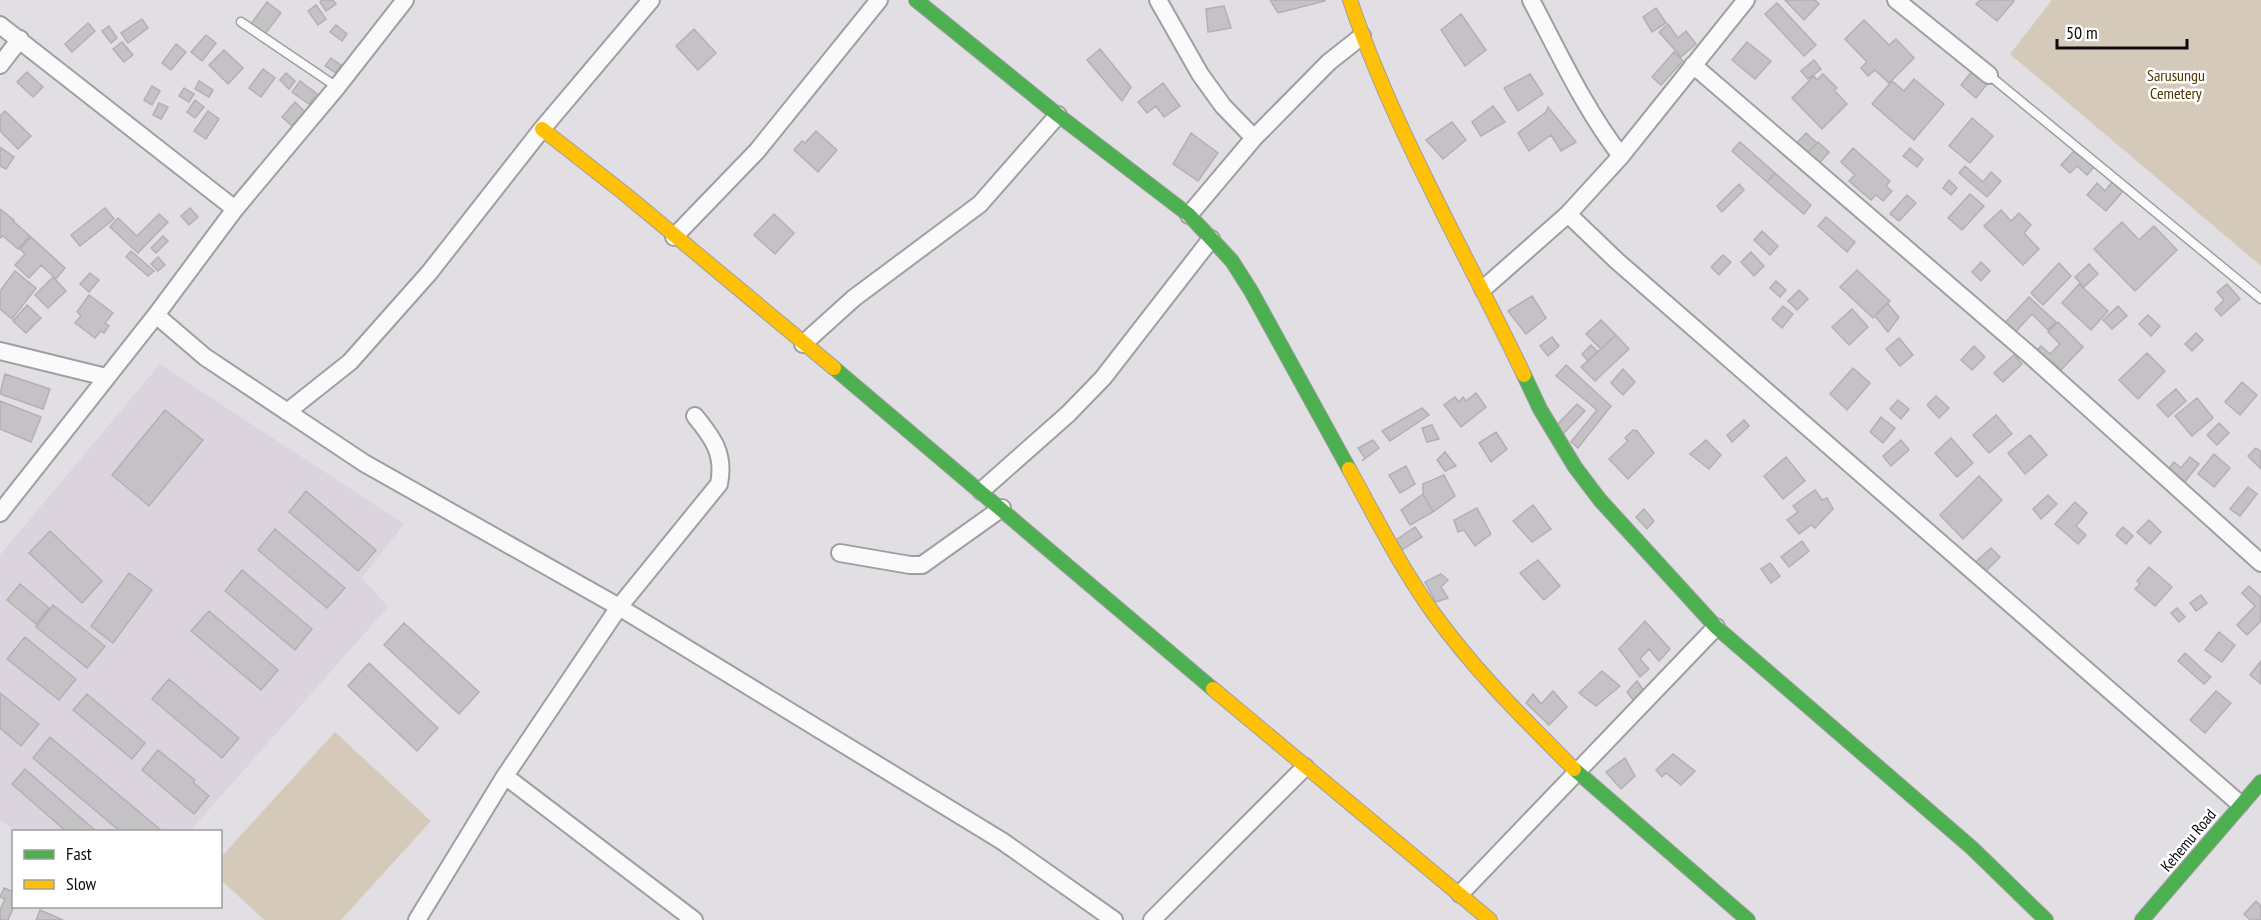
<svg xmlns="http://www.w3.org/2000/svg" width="2261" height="920" font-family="'PT Sans Narrow',sans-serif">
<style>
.built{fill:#dbd3de}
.green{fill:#d5caba}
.building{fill:#c5c2c6;stroke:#b3b0b4;stroke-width:1.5}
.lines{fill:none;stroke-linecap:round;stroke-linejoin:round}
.lane-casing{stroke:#a19ea1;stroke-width:11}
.street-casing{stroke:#a19ea1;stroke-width:20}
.fast-casing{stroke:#a19ea1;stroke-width:16}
.slow-casing{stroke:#a19ea1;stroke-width:16}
.lane{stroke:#fbfafb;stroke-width:8}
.street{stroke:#fbfafb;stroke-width:16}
.fast{stroke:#4caf50;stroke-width:14}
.slow{stroke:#ffc107;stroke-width:14}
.labels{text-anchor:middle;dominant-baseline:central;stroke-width:5;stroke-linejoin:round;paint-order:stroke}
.park-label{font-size:16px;fill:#4c3400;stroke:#fff}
.street-label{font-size:16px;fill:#0d0b0e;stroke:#fff}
</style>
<rect width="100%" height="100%" fill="#e2dfe4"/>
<!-- built -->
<path class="built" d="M160,364l244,160 -42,54 26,29 -198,224h-174l-16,-11v-265z"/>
<!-- green -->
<path class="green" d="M2052,0h209v266l-251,-212z
M335,732l96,89 -90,99h-77l-43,-40v-23z"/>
<!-- building -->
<path class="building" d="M322,0h11l3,4 -10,7 -6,-9z
M1270,0h55v1l-47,12z
M1785,0h30l4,4 -15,16z
M1980,0h33l1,1 -17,20 -21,-17z
M267,2l14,11 -16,21 -14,-10z
M1777,3l39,42 -12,11 -39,-42z
M316,5l10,14 -8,6 -10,-14z
M1224,6l7,22 -23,4 -2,-23z
M1656,8l10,15 -14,9 -9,-15z
M1461,14l25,36 -21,16 -24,-36z
M142,19l6,9 -20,15 -7,-10z
M1864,20l25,25 7,-6 18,19 -25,25 -14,-13 -7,6 -7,-8 6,-6 -22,-23z
M88,23l7,8 -23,21 -7,-8z
M1668,24l10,14 8,-7 10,13 -15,13 -22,-25z
M336,25l11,9 -5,7 -12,-9z
M109,26l8,12 -6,5 -9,-12z
M694,29l22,24 -18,17 -22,-24z
M206,35l10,8 -14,18 -11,-9z
M122,42l11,13 -9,7 -11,-13z
M1747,42l24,19 -16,18 -23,-19z
M176,44l10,8 -15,18 -9,-7z
M1100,49l31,38 -9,14 -35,-41z
M224,50l19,18 -15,16 -19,-19z
M1674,52l9,9 -22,24 -9,-8z
M331,58l10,7 -5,8 -11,-7z
M1814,60l7,9 -13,10 -7,-8z
M263,69l12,9 -14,19 -12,-9z
M1972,71l16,12 -12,15 -15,-13z
M27,72l16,15 -10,10 -16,-15z
M286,73l9,8 -6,8 -9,-9z
M1530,74l13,20 -25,17 -14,-23z
M1823,74l14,14 -3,2 13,14 -25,25 -30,-31 22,-22 3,4z
M1914,79l30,25 -30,36 -42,-36 20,-23 12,10z
M199,81l14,9 -4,7 -14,-8z
M300,81l17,13 -8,10 -17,-12z
M1163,83l17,23 -16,11 -8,-11 -9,7 -9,-11z
M152,86l8,5 -8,14 -8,-5z
M184,88l10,6 -5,8 -10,-6z
M195,100l9,7 -9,11 -8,-6z
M295,102l10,10 -13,14 -10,-9z
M159,103l9,4 -7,12 -8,-4z
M1493,106l12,16 -24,14 -9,-14z
M1548,107l28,35 -15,9 -10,-16 -22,16 -11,-18 28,-21z
M5,111l26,25 -13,13 -18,-18v-15z
M208,111l11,8 -13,20 -12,-8z
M1972,118l21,18 -23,27 -21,-17z
M1452,122l14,18 -23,19 -17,-19z
M816,131l21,19 -19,22 -24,-22 8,-9 3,2z
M1191,133l27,20 -20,28 -25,-17z
M1806,133l11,10 -13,14 -11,-10z
M1740,142l35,31 -8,9 -35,-31z
M1818,142l11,10 -13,15 -12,-10z
M0,147l14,10 -8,12 -6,-3z
M1853,148l37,33 -4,5 6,5 -9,10 -7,-6 -5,5 -22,-19 6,-6 -14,-13z
M1910,148l13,11 -6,8 -14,-11z
M2075,150l19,17 -7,8 -10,-9 -7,7 -9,-8z
M1965,166l18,16 8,-10 10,9 -14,16 -28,-24z
M1775,173l36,32 -7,9 -37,-32z
M1949,180l8,8 -6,7 -8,-7z
M2112,182l11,9 -17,20 -19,-16 10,-12 8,8z
M1739,184l5,6 -22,22 -5,-6z
M1970,194l14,12 -22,24 -14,-12z
M1907,195l9,8 -17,18 -9,-7z
M105,208l9,11 -34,27 -9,-11z
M190,208l8,9 -9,8 -8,-9z
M0,209l14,11 -1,1 17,15 -12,13 -15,-13 -3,2z
M2001,210l10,11 8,-8 12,12 -7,8 15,16 -16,16 -39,-39z
M159,214l9,8 -30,31 -28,-26 8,-9 19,18z
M774,214l20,19 -19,21 -21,-19z
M1826,217l29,25 -8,10 -29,-26z
M2122,222l17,18 15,-14 23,24 -42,41 -41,-42z
M1762,231l16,15 -8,9 -16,-15z
M163,236l5,5 -12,12 -5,-5z
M31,237l34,31 -9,11 -15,-14 -12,13 -14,-13 10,-11 -5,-5z
M131,251l23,20 -6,5 -22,-19z
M1751,252l13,14 -10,10 -13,-14z
M1723,255l8,7 -12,13 -8,-8z
M158,257l7,8 -7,6 -7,-7z
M1981,262l9,9 -9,10 -9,-9z
M2059,263l12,13 -28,29 -12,-12z
M2089,264l9,10 -14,13 -9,-10z
M1857,270l33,31 -17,17 -33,-31z
M15,271l21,17 -24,31 -12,-10v-18z
M90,273l9,7 -10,12 -9,-8z
M53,277l13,14 -18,17 -13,-13z
M1776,281l10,9 -6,7 -10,-9z
M2079,284l29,27 -17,19 -29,-27z
M2227,284l13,15 -19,17 -6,-7 9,-9 -7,-8z
M1799,290l9,9 -11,11 -9,-9z
M89,295l24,18 -8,10 4,3 -5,7 -3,-2 -6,7 -20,-15 6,-7 -4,-4z
M1532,296l14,22 -20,16 -18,-23z
M2029,297l27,25 -8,8 -16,-16 -23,25 -10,-10z
M1887,303l12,14 -11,15 -13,-16z
M27,305l14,13 -15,15 -13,-12z
M1783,306l10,8 -11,14 -10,-9z
M2118,306l9,10 -15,13 -9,-9z
M1852,309l16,18 -19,18 -17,-18z
M2148,315l12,11 -9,10 -12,-12z
M1601,320l15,15 -15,14 -15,-15z
M2058,322l25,25 -22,23 -8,-8 -8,8 -14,-14 10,-10 9,8 10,-10 -12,-12z
M2196,333l7,7 -11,11 -7,-7z
M1616,335l13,14 -34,32 -14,-14z
M1552,337l7,9 -11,10 -8,-10z
M1899,338l14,17 -13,11 -14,-17z
M1591,345l7,7 -10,9 -6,-7z
M1974,346l11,11 -13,13 -11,-10z
M2147,353l18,18 -27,28 -19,-19z
M2014,355l8,9 -19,18 -9,-9z
M1566,365l45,41 -33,42 -7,-6 26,-32 -41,-34z
M1853,368l17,15 -23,27 -17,-16z
M1623,369l12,13 -12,13 -12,-12z
M5,374l45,15 -7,20 -43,-15z
M2242,382l15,13 -17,20 -15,-13z
M2176,389l10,12 -18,16 -11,-12z
M1476,393l10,14 -25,20 -17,-22 11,-8 4,5 4,-5 3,4z
M1936,396l13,12 -10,10 -12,-13z
M2197,398l16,20 -21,18 -17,-20z
M1898,400l11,9 -8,10 -11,-10z
M0,401l41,16 -10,25 -31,-13z
M1577,404l8,7 -23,24 -7,-8z
M1422,408l7,7 -39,26 -8,-10z
M165,410l38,30 -54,66 -37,-31z
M1996,415l16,19 -23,19 -16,-18z
M1881,417l14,11 -12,15 -13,-11z
M1744,420l5,6 -17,16 -5,-7z
M2219,423l10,10 -12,12 -10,-10z
M1432,425l7,14 -12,3 -5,-14z
M1633,430l4,1 17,22 -26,26 -19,-20 19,-18 -3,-3z
M1496,432l11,17 -16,13 -12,-19z
M2030,435l17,20 -22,19 -17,-21z
M1951,438l22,25 -16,14 -22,-24z
M1373,440l6,8 -17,13 3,-3 -7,-10z
M1706,440l15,15 -12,14 -19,-15z
M1901,440l8,10 -18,16 -8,-10z
M2256,448l5,4v17l-13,-13z
M1445,452l11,14 -11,5 -8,-11z
M2214,454l16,14 -16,19 -16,-13z
M1786,457l19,24 -22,18 -19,-23z
M2190,457l9,7 -19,24 -16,-13 10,-13 7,6z
M1406,466l9,18 -15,9 -11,-18z
M1444,475l11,21 -22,16 -10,-18v-10z
M1979,476l23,24 -39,39 -23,-24z
M2248,487l9,7 -17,22 -10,-7z
M1815,490l7,10 5,-2 6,11 -18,19 -4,-3 -12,9 -12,-14 11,-8 -5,-6z
M306,491l70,59 -18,21 -69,-59z
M1423,494l10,18 -23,13 -9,-15z
M2048,495l9,9 -16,15 -8,-10z
M2075,502l12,11 -11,13 10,9 -8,9 -23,-20z
M1533,505l18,24 -19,13 -19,-21z
M1477,508l14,26 -16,12 -11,-16 -6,2 -4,-12z
M1644,509l10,12 -7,8 -11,-12z
M2149,520l12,12 -11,12 -13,-12z
M1415,527l7,10 -20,13 -6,-10z
M2123,527l10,9 -7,8 -10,-9z
M275,529l70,59 -18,20 -69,-58z
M50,531l52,50 -20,22 -53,-50z
M1802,541l7,10 -20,16 -8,-10z
M1991,548l9,9 -20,20 -10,-10z
M1538,560l22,26 -16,14 -24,-27z
M1770,563l10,13 -9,7 -10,-14z
M2149,567l23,20 -17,19 -20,-17 5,-5 -3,-3z
M242,570l70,59 -17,21 -70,-59z
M129,573l23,17 -39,53 -22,-17z
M1441,574l7,6 -7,7 7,11 -12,4 -11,-20z
M20,584l29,24 -13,16 -29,-24z
M2249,586l12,11v24l-14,14 -10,-10 18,-19 -13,-13z
M2201,595l6,8 -11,8 -6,-8z
M53,605l52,41 -18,22 -51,-41z
M2177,608l8,9 -6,5 -8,-9z
M209,611l69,59 -17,20 -70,-59z
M1645,621l25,28 -11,12 -10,-12 -9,10 9,10 -9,8 -21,-28z
M404,623l75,69 -20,22 -75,-69z
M2219,632l16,13 -13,17 -17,-12z
M25,637l51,42 -17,21 -52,-41z
M2185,653l26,24 -7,7 -26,-23z
M2261,661v23l-11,-9z
M369,663l69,65 -21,23 -69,-65z
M1602,671l18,15 -24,20 -17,-13z
M169,679l70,59 -17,20 -70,-59z
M1637,681l7,10 -10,10 -7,-9z
M1553,691l14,16 -18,18 -23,-22 7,-9 8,10z
M2216,691l15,12 -26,30 -15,-13z
M0,693l39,31 -18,22 -21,-18z
M87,694l58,49 -13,16 -59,-49z
M50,737l113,95h-42l-88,-74z
M158,750l37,30 -2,2 16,14 -15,18 -52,-44z
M1673,754l22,17 -14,14 -15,-12 -4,4 -6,-7z
M1625,758l10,18 -14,13 -15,-17z
M25,769l72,63h-30l-55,-48z
M4,888l10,4v14l-6,14h-8v-10l5,-11 -5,-2z
M2256,901l5,5v14h-11l-6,-6z
M40,910l23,10h-27z"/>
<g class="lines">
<defs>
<path id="lane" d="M241,22l96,65
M1989,75l272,224"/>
<path id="street" d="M1158,0l42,74 23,32 31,32
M1531,0c28,53 53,108 90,156
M1896,0l93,75
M0,25l235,184
M0,65l20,-26
M1693,65l338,291 230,207
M1568,214l49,47 623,543
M1189,215l65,-77 75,-76 33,-26
M674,237l83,-86 122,-151
M1483,289l85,-75 53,-58 125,-156
M156,315l49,42 159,106 255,144 383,234 112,79
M803,344l51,-46 126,-94 78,-89
M0,351l106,26
M287,412l63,-50 79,-89 113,-144 109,-129
M981,491l87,-77 35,-36 108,-139
M0,513l156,-198 79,-106 102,-122 68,-87
M840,553l70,12h12l80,-57
M505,776l189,144
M1460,894l256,-267
M417,920l88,-144 114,-169 100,-123c6,-30 -6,-46 -24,-68
M1152,920l153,-153"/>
<path id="fast" d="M916,0l142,115 131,100 43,46 19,30 98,178
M834,368l379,321
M1524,375l16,34 35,58 25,33 116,127 256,221 74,72
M1574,769l174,151
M2142,920l119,-138"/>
<path id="slow" d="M1350,0c44,131 115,251 174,375
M542,129l83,65 209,174
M1349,469c27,49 52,99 85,145 41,57 91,106 140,155
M1213,689l277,231"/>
</defs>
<!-- lane casing -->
<use href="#lane" class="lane-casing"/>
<!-- street casing -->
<use href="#street" class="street-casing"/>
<!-- fast casing -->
<use href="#fast" class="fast-casing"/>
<!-- slow casing -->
<use href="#slow" class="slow-casing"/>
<!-- lane -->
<use href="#lane" class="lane"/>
<!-- street -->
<use href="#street" class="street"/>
<!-- fast -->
<use href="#fast" class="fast"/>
<!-- slow -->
<use href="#slow" class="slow"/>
</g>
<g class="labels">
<!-- park labels -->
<g class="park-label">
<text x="2176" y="75">Sarusungu<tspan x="2176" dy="18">Cemetery</tspan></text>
</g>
<!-- street labels -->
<g class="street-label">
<text transform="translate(2188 840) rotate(-50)">Kehemu Road</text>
</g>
</g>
<!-- legend -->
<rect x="12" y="830" width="210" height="78" fill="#ffffff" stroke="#9e9d9f" stroke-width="1.5"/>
<rect x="24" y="850" width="30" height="9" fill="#4caf50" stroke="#9e9d9f" stroke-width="1.5"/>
<text x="66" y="860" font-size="18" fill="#0d0b0e">Fast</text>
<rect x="24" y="880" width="30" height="9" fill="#ffc107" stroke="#9e9d9f" stroke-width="1.5"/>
<text x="66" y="890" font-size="18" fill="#0d0b0e">Slow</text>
<!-- scale -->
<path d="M2057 39v9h130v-9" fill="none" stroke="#0d0b0e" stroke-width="3"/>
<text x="2066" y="39" font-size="18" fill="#0d0b0e" stroke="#ffffff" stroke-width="4.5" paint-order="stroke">50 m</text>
</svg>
